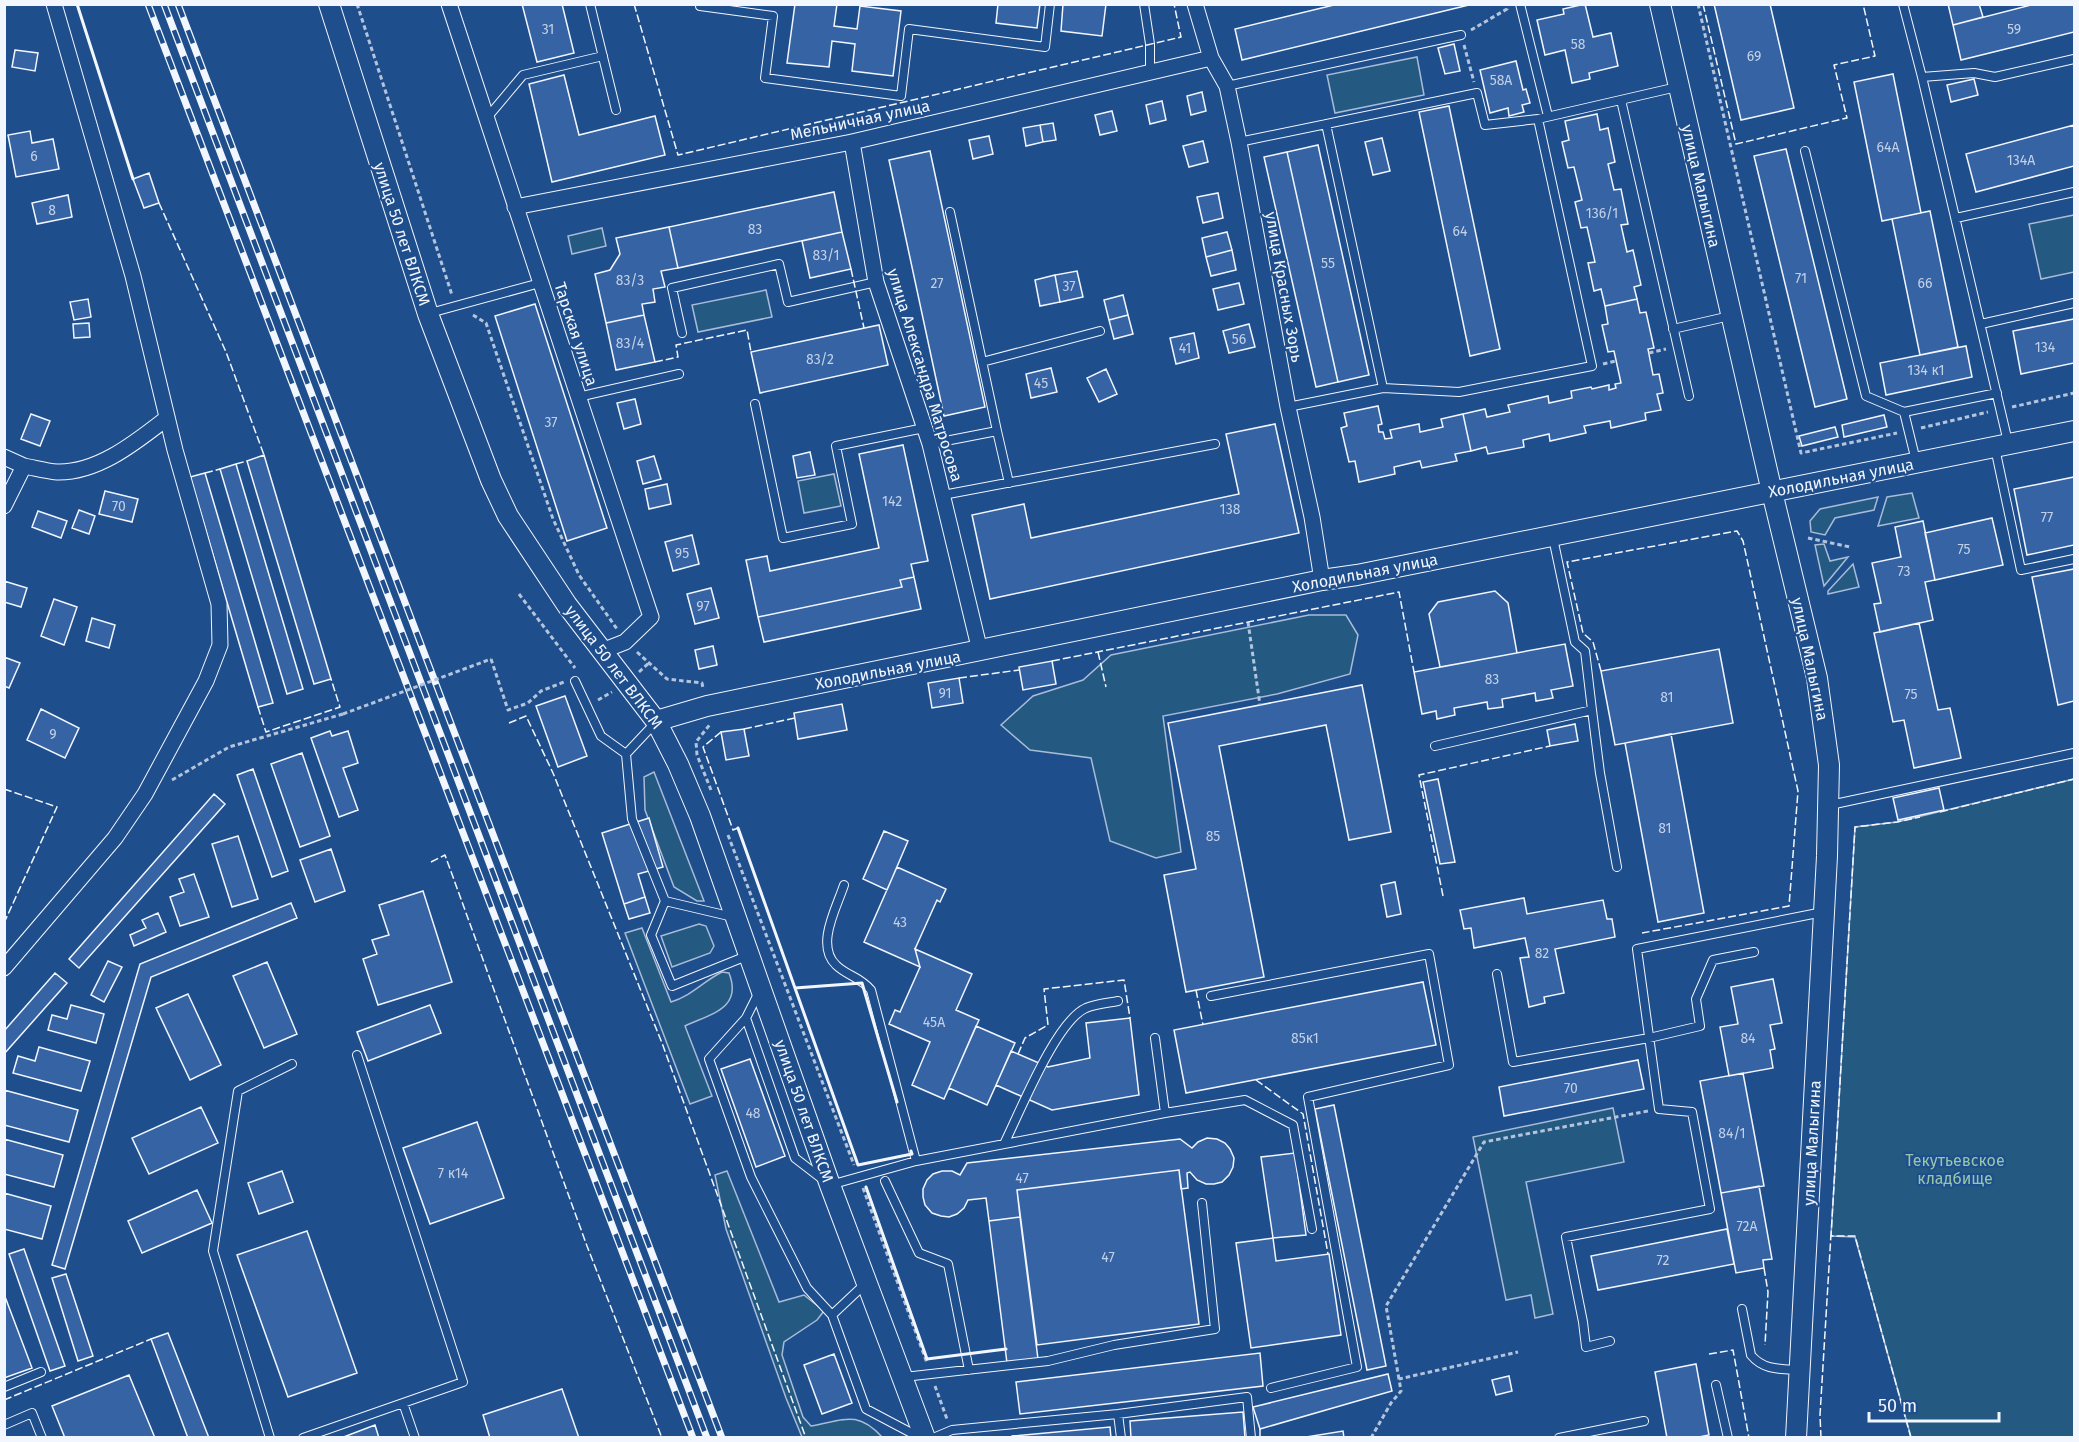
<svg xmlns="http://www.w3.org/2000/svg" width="2079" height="1442" font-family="'Fira Sans',sans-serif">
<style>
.green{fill:#245a82;stroke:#a8bbd7;stroke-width:1.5}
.building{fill:#3563a3;stroke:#f2f6ff;stroke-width:1.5}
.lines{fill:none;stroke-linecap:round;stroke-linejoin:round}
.service-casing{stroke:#f2f6ff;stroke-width:10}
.minor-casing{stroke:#f2f6ff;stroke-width:17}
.tertiary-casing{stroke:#f2f6ff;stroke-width:22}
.path{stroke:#b3c4dc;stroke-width:3;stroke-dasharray:4.5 3;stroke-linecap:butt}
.service{stroke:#1f4e8c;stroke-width:8}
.minor{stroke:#1f4e8c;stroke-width:15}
.tertiary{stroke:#1f4e8c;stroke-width:20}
.rail-casing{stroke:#f2f6ff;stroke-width:7}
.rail{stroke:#1f4e8c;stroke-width:4.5;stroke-dasharray:14;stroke-linecap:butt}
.path-bridge{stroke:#b3c4dc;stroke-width:3;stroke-dasharray:4.5 3;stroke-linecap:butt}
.fence{stroke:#f2f6ff;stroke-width:1.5;stroke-dasharray:8 3;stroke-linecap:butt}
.wall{stroke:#f2f6ff;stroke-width:3}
.labels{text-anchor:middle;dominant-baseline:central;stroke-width:4.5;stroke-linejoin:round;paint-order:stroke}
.number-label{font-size:14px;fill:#c3d1e8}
.street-label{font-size:16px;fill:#f2f6ff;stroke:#1f4e8c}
.park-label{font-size:16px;fill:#97c8a6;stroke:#1f4e8c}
</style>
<rect width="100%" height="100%" fill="#1f4e8c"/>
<!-- green -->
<path class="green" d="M1417,57l7,38 -89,18 -8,-38z
M2074,215v57l-33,7 -12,-55z
M602,228l4,18 -34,8 -4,-18z
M766,290l6,27 -74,15 -6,-27z
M834,474l7,32 -37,7 -6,-32z
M1912,493l7,25 -41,8 9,-29z
M1878,497l-4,13 -39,8 -10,17 -14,-3 -1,-11 10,-12z
M1824,544l6,17 18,-4 -24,29 -9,-41z
M1853,564l6,23 -31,7v-3z
M1309,615h37l12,20 -8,39 -73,20 -114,22 18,136 -25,6 -46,-17 -19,-83 -61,-8 -29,-25 32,-29 50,-16 28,-25z
M654,772l50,129h-7l-23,-14 -29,-77 -1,-33z
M2074,779v658h-163l-56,-200 -24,-1 24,-409 42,-5z
M699,924l7,2 8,20 -4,7 -38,14 -11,-31z
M642,928l29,74c22,-7 31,-20 51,-30l7,1c14,36 -19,41 -44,53l27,70 -22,8 -65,-171z
M1613,1108l11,54 -98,20 27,132 -18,4 -4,-23 -25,5 -33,-163z
M727,1171l52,131 25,-7 20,16 -7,9 -33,22 -2,13 21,62 8,9c33,-6 46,-16 71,11h-80l-16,-39 -60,-169 -11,-54z"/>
<!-- building -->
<path class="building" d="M522,4h40l12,49 -37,9z
M795,4h42l-3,22 23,3 3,-23 41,5 -8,65 -41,-5 3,-27 -23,-3 -3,26 -42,-4z
M998,4h42l-3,24 -41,-5z
M1063,4h43l-4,32 -41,-5z
M1338,4h135l-231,56 -7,-31z
M1585,4l8,33 18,-4 7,33 -29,7 1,6 -18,4 -7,-33 -20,5 -8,-35 27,-6 -1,-5z
M1714,4h56l24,104 -53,12z
M1948,4h31l4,13 -30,8z
M2035,4h39v28l-113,28 -8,-35z
M1454,44l6,27 -15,3 -7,-26z
M15,50l23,3 -3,18 -23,-4z
M1516,61l7,29 3,-1 4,14 -8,2 2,7 -15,4 -1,-8 -18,5 -10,-43z
M1893,74l28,139 -39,8 -28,-139z
M564,75l15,60 76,-19 10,39 -113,27 -23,-98z
M1974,79l4,16 -27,7 -4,-17z
M1202,92l4,19 -15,4 -4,-19z
M1162,101l4,19 -16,4 -4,-19z
M1449,106l51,243 -30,7 -51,-244z
M1112,111l5,20 -17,4 -5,-20z
M1597,114l3,16 8,-2 7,34 -7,2 6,26 7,-1 7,35 -7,1 6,27 6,-2 8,35 -7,2 3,12 -32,7 -4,-17 -7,2 -6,-28 7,-1 -8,-35 -6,1 -6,-26 7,-2 -8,-33 -6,1 -6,-26 7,-2 -4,-19z
M1053,123l3,17 -13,2 -3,-17z
M1040,125l3,17 -17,4 -3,-18z
M2074,125v41l-98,26 -10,-38z
M30,131l2,12 21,-4 6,30 -43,8 -8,-42z
M989,136l4,18 -20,5 -4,-19z
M1382,138l8,33 -17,4 -8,-33z
M1203,141l5,21 -19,5 -6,-21z
M1318,145l51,230 -31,7 -51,-230z
M1786,149l61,250 -32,8 -61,-251z
M930,151l55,256 -41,9 -55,-256z
M1287,152l51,230 -22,5 -52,-230z
M149,173l10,30 -15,5 -11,-29z
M834,192l8,40 -164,36 -9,-41z
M1218,193l5,25 -20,5 -6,-26z
M68,195l4,22 -35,7 -5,-21z
M1930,211l28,136 -38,8 -28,-136z
M669,227l9,41 -17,3 4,16 -12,2 2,13 -13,2 2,11 -38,8 -11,-49 15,-4 10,-16 -4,-16z
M842,232l9,37 -41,9 -8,-37z
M1227,232l5,18 -26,7 -4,-19z
M1232,250l4,20 -25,6 -5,-19z
M1077,271l6,26 -23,5 -5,-27z
M1055,275l5,27 -20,4 -5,-26z
M1239,283l5,21 -26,6 -5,-21z
M1123,295l5,20 -19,5 -5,-20z
M88,299l3,18 -17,3 -4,-18z
M1637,299l3,14 6,-1 8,36 -6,1 5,26 6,-1 4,19 -6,1 4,16 -16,3 1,7 -35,8 -1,-7 -26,5 2,7 -36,8 -1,-7 -26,6 1,7 -36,7 -2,-7 -15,4 -8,-37 22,-5 2,8 23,-5 -2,-7 40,-9 1,7 23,-5 -1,-7 20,-4 1,2 17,-4v5l7,-2 -1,-4 6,-1 -7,-32 -6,1 -6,-27 6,-1 -3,-18z
M535,304l72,224 -40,13 -72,-225z
M644,315l11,47 -39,8 -10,-47z
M1128,315l5,19 -19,5 -5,-19z
M2074,319v44l-53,11 -8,-43z
M89,323l1,14 -16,1 -1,-14z
M1249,324l6,23 -26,6 -6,-22z
M879,325l9,40 -128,28 -9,-41z
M1194,333l5,25 -23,6 -6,-26z
M1966,346l6,31 -86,18 -6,-32z
M1051,368l6,24 -26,6 -5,-24z
M1106,369l11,25 -18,8 -12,-24z
M635,399l6,25 -17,5 -7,-26z
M1378,406l4,18 -4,1 1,7h4l2,7 7,-1 -2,-8 29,-6 1,8 23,-5 -2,-8 22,-5 8,37 -16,3 2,7 -35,7 -2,-7 -26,6 1,7 -36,8 -4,-21 -6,1 -8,-34 6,-2 -3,-13z
M31,414l19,7 -10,25 -19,-7z
M1884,415l3,12 -43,10 -2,-12z
M1275,424l24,109 -309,66 -18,-84 52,-11 7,34 208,-44 -13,-60z
M1835,427l3,10 -36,9 -3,-10z
M903,445l25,116 -17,3 3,13 -14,3 2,7 -144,30 -12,-57 21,-4 3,15 109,-23 -20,-94z
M810,452l5,23 -18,3 -4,-22z
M264,455l67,224 -17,5 -67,-223z
M654,456l7,23 -18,5 -6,-23z
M236,464l67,225 -16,5 -67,-225z
M205,473l68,230 -15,4 -68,-230z
M2074,477v68l-47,10 -13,-66z
M667,484l4,20 -22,5 -4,-20z
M105,491l33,8 -6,23 -33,-8z
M79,510l16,6 -6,18 -17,-6z
M38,511l29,10 -6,17 -29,-11z
M1992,518l11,47 -68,15 -10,-47z
M1923,521l12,59 -10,2 8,38 -53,12 -6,-28 7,-1 -9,-40 29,-6 -6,-30z
M692,535l7,29 -26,7 -8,-29z
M2074,569v132l-16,4 -26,-128z
M914,577l7,32 -157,33 -6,-25 144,-30 -2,-7z
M4,581l23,7 -6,19 -17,-5z
M711,588l8,30 -24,6 -8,-30z
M1495,591l13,12 9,50 -77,14 -11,-53 9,-12z
M54,599l23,8 -13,38 -23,-9z
M92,618l23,7 -6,23 -23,-7z
M1919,623l19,87 12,-2 11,50 -47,10 -10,-48 -11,2 -19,-89z
M1565,644l8,42 -22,4 2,8 -17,3 -1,-8 -33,6 1,8 -15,2 -1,-7 -33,6 1,7 -18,4 -1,-8 -14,3 -8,-42z
M713,646l4,19 -18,4 -4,-19z
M1719,649l14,74 -118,22 -14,-74z
M4,657l16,6 -11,25 -5,-2z
M1052,661l4,23 -33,6 -4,-23z
M959,678l4,25 -31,5 -4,-25z
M1362,685l29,147 -42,8 -23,-115 -107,21 45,231 -78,15 -22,-117 32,-6 -28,-146z
M565,696l22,60 -29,11 -22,-61z
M842,704l5,26 -49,9 -4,-26z
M41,709l38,19 -14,30 -38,-18z
M1575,724l3,17 -28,5 -3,-16z
M744,729l5,27 -23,4 -5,-28z
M330,731l2,5 16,-5 10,32 -15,5 15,42 -19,7 -28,-79z
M1671,734l33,179 -46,9 -33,-179z
M302,753l28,83 -30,11 -29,-83z
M253,769l35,102 -16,6 -35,-102z
M1438,779l17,83 -15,2 -17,-82z
M1939,788l5,22 -46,10 -5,-22z
M214,794l11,10 -146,164 -10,-9z
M649,818l14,49 -25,7 7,23 -21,7 -22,-71z
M884,831l24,10 -21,49 -24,-11z
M238,836l20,63 -26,8 -20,-63z
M331,849l14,42 -30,11 -15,-42z
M897,867l49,22 -6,13 -3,-2 -22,49 5,18 -56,-25z
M194,874l15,43 -29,9 -10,-29 14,-5 -5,-13z
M1395,882l6,32 -14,3 -6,-32z
M423,891l29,91 -74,23 -15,-46 14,-5 -5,-14 17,-5 -10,-30z
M645,897l5,16 -21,6 -5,-15z
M1524,898l3,16 76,-14 4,19h5l3,18 -60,12 9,44 -20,4 1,6 -16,4 -9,-49 9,-1 -4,-19 -51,10 -3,-20 -7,1 -4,-19z
M291,903l6,15 -146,59 -86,292 -13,-4 88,-301z
M158,913l8,19 -32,14 -4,-11 16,-7 -4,-8z
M915,949l57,25 -16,36 23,10 -35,79 -32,-14 18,-43 -41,-18 6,-14 5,2 20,-45z
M108,961l14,6 -18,35 -13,-7z
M267,962l30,72 -33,14 -31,-72z
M55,973l12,10 -63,71v-23z
M1773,979l9,44 -12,2 5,24 -5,1 3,18 -44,8 -9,-49 18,-3 -7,-37z
M1423,982l13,63 -250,48 -12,-63z
M188,994l33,71 -31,15 -34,-72z
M71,1005l33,9 -8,29 -48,-13 4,-15 15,4z
M430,1005l11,28 -73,28 -11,-29z
M1130,1018l9,77 -87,15 -56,-25 15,-34 37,16 42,-9 -4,-35z
M976,1026l39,17 -28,62 -38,-17z
M39,1047l51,14 -9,30 -68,-18 5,-17 17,5z
M750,1059l35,97 -29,11 -35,-98z
M1638,1060l6,29 -140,27 -5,-29z
M1743,1073l21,113 -43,7 -21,-112z
M4,1090l74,20 -9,32 -65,-17z
M1334,1105l52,261 -19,4 -52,-261z
M201,1107l17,36 -69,31 -17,-36z
M477,1122l27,76 -74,26 -27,-76z
M1207,1138l10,1 8,4 5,6 4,9 -1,9 -4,8 -7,7 -8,2h-8l-9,-4 -7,-8 -3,1 1,15 -7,1 -2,-19 -162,20 3,27 -31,4 -3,-23 -18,2 -4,8 -7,6 -8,3 -8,-1 -9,-3 -7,-8 -2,-8v-8l4,-9 6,-6 9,-3h10l8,4 7,-12 213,-24 12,9 6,-6z
M4,1139l59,16 -9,32 -50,-13z
M1295,1153l11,82 -33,3 -12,-81z
M1179,1170l20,154 -162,21 -20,-155z
M282,1171l11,31 -34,12 -11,-31z
M1759,1186l13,73 -9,1 1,8 -28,5 -15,-80z
M197,1190l15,33 -70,30 -14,-32z
M4,1193l47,13 -9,33 -38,-10z
M1020,1217l18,142 -31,4 -18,-142z
M1727,1229l7,35 -136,26 -7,-34z
M307,1231l50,142 -69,24 -51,-142z
M1273,1238l3,23 53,-7 12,81 -90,13 -15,-105z
M24,1249l41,117 -15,5 -41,-117z
M66,1274l27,82 -15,5 -26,-83z
M4,1294l28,74 -28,10z
M168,1333l41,105h-21l-37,-99z
M1260,1353l3,33 -243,28 -4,-32z
M834,1354l18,49 -30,11 -18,-49z
M1696,1364l13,71 -15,3h-27l-12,-66z
M1388,1374l4,17 -132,38 -7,-22z
M129,1375l26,63h-90l-13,-32z
M1509,1376l3,15 -16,4 -4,-15z
M562,1389l17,49h-89l-7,-23z
M1243,1412l2,26h-114l-1,-17z
M375,1425l4,13h-38z
M1110,1427l1,11h-99v-2z
M1343,1431l1,7h-44z"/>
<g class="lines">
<defs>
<path id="service" d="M590,4l26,106
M700,4v2l73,10 -8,62 136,18 8,-67 136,18 5,-43
M1144,4l6,40v28
M1520,4l28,112
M1903,4l19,73 86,365
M1922,77l52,-4 21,4 79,-18
M1227,86l234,-51
M1621,100l68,296
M486,119l37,-44 80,-19
M1326,124l57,264
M1239,142l238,-49 8,32 53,-6
M1805,151l61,245 38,16 93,-19
M1956,218l118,-26
M430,313l110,-30
M1981,324l93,-21
M1673,329l57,-13
M682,333l-10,-45 107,-24 9,38 88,-20
M982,362l118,-31
M578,397l101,-23
M755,404l28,134 69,-14 -16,-78 88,-18
M1288,407l95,-19 76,4 133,-26 -54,-247 139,-32
M1904,412l12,49
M997,431l12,52
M930,444l67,-13 -47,-219
M1995,448l26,122 53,-11
M943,495l272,-51
M575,681l26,55 25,18
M1592,710l8,63 17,94
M656,722l-30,32 6,65 33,82 68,16
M1435,746l157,-36 -7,-59 -10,-9 -22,-104
M1830,805l244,-52
M844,885c-7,22 -29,60 -8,80 11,11 23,11 35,25l45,171
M665,901l-14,34 21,51 77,-31
M1497,974l16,88 136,-24 51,-12 -4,-27 17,-39 41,-8
M759,992l-13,26 -37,41 42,118 56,111 25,27 34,94 53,28
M1211,996l218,-42 20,111 -141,32 49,270 -86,21
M746,1018l49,140 35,27 86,-24 249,-48 -10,-75
M1165,1113l80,-13 48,25 19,104
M1004,1144c16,-32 52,-123 82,-136 10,-4 22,-5 32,-7
M885,1181l34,72 29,11 21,106
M1742,1309l9,46c12,15 29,14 47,15
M832,1315l34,-32
M1610,1341l-24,6 -3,-25 -17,-85 144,-28 -18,-97 -33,-3 -22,-160 186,-37
M904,1377l144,-16 66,-16 101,-16 -13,-126
M1716,1385l12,53
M4,1387l37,-15
M403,1403l12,35
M1118,1414l3,24
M4,1425l28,-12 10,25
M270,1438l-57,-187 25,-160 54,-27
M303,1438l160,-56 -106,-327
M933,1438l19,-8 166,-16 129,-17 4,41
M1559,1438l85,-17"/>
<path id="minor" d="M449,4l202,613 -26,25 -23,9
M1195,4l16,54 16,28 12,56 49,265 24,110 10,63
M852,142l24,140 54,162 50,207
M515,207l337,-65 359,-84
M4,457l20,9
M4,506l20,-40c11,2 22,5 33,6 41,1 79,-30 110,-54
M4,968l111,-130 30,-44 61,-113 14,-36 -1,-41 -44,-154 -42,-174 -79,-272"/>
<path id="tertiary" d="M329,4l99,310 63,166 17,36 59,89 89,116 22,43 22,52 130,369 95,253
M1660,4l112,488 45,186 12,87 -2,91 -31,582
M656,721l51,-15 615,-126 35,-5 717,-144"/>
</defs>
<!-- service casing -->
<use href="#service" class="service-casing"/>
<!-- minor casing -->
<use href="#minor" class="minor-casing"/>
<!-- tertiary casing -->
<use href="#tertiary" class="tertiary-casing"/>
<!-- path -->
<path class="path" d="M357,4l95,291
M1698,4l103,449 96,-20
M1471,30l36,-21 -1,-5
M1464,45l10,37
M473,315l13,8 67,196 26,56 38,54
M1649,353l17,-4
M1603,364l13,-3
M2012,407l62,-14
M1921,428l67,-16
M1808,538l42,9
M519,594l56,74
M1248,622l12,83
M637,652l30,27 35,4 1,5
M491,659l17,51 20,-7 13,-12 23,-9
M639,672l10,-9
M598,700l14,-8
M172,780l57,-33 114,-33
M711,790l-14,-35 -1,-13 15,-19
M728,835l126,330
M863,1188l64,175
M1399,1379l-13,-73 98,-164 164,-31
M935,1386l12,33
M1371,1438l20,-35 10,-12 -2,-12 119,-27"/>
<!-- service -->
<use href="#service" class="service"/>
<!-- minor -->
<use href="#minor" class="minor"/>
<!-- tertiary -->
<use href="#tertiary" class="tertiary"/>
<defs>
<path id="rail" d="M148,4l545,1434
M164,4l543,1434
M178,4l544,1434"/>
</defs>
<!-- rail casing -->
<use href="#rail" class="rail-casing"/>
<!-- rail -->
<use href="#rail" class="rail"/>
<!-- path-bridge -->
<path class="path-bridge" d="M343,714l148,-55"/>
<!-- fence -->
<path class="fence" d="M634,4l44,151 503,-118 -7,-33
M1703,4l33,140 111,-26 -13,-53 41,-9 -12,-52
M159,203l67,149 38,103
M851,269l13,59
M655,362l23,-5 -2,-12 71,-15 4,22
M236,464l11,-3
M205,473l15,-4
M1098,652l8,35
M1052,661l347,-69 15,80
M1601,671l-8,-29 -10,-9 -16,-71 170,-31 6,10 55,250 -9,115 -147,27
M959,678l60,-8
M258,707l8,25 74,-25 -9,-28
M509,723l17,-7 27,57 109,270 144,395
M744,729l51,-11
M721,732l-18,15 30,83 5,-2
M4,789l53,18 -53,116
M1940,812l134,-33
M431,862l14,-7 142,391 75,192
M1443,896l-24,-121 131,-29
M1196,990l7,35
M1018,1054l7,-16 23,-13 -4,-36 80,-9 6,38
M1256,1080l47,34 25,140
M1764,1268l4,24 -3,53
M1709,1354l24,-4 16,88
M4,1400l147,-61
M1260,1429v9
M1821,1438l-1,-23 11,-181
M1911,1438l-56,-202h-24l24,-409 42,-5 23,-5"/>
<!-- wall -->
<path class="wall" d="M77,4l56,175
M738,828l120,337 54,-11 -1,-3
M795,988l67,-5 35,119
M866,1187l61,172 79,-10"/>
</g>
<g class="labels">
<!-- number labels -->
<g class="number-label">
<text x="548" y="29">31</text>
<text x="2014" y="29">59</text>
<text x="1578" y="44">58</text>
<text x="1754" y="56">69</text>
<text x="1501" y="80">58А</text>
<text x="1888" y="147">64А</text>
<text x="34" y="156">6</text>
<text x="2021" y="160">134А</text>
<text x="52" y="210">8</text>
<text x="1602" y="213">136/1</text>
<text x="755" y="229">83</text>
<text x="1460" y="231">64</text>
<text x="826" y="255">83/1</text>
<text x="1328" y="263">55</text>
<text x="1801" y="278">71</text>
<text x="630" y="280">83/3</text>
<text x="937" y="283">27</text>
<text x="1925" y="283">66</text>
<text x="1069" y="286">37</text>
<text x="1239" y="339">56</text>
<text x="630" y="343">83/4</text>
<text x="2045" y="347">134</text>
<text x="1185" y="348">41</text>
<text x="820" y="359">83/2</text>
<text x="1926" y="370">134 к1</text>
<text x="1041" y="383">45</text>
<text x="551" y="422">37</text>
<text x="892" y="501">142</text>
<text x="119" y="506">70</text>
<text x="1230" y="509">138</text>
<text x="2047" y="517">77</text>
<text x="1964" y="549">75</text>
<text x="682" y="553">95</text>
<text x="1904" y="571">73</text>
<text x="703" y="606">97</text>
<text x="1492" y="679">83</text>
<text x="945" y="693">91</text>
<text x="1911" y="694">75</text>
<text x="1667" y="697">81</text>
<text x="53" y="734">9</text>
<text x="1665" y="828">81</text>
<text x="1213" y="836">85</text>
<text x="900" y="922">43</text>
<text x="1542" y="953">82</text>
<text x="934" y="1022">45А</text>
<text x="1305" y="1038">85к1</text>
<text x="1748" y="1038">84</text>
<text x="1571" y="1088">70</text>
<text x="753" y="1113">48</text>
<text x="1732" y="1133">84/1</text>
<text x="453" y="1173">7 к14</text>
<text x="1022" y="1178">47</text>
<text x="1747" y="1226">72А</text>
<text x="1108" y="1257">47</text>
<text x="1663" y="1260">72</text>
</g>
<!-- street labels -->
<g class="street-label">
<text transform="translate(860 120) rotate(-12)">Мельничная улица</text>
<text transform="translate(1701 186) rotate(77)">улица Малыгина</text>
<text transform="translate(402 234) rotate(72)">улица 50 лет ВЛКСМ</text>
<text transform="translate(1284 287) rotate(80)">улица Красных Зорь</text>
<text transform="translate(576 334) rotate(72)">Тарская улица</text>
<text transform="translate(925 375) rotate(73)">улица Александра Матросова</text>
<text transform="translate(1841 478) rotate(-11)">Холодильная улица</text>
<text transform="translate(1365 573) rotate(-11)">Холодильная улица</text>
<text transform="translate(1810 659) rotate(78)">улица Малыгина</text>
<text transform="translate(614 667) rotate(53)">улица 50 лет ВЛКСМ</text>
<text transform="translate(888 670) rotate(-11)">Холодильная улица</text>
<text transform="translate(804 1111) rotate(71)">улица 50 лет ВЛКСМ</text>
<text transform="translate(1812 1143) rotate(-87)">улица Малыгина</text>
</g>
<!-- park labels -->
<g class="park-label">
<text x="1955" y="1160">Текутьевское<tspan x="1955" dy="18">кладбище</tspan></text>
</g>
</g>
<!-- border -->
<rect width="2079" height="1442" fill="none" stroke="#f2f6ff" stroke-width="12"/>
<!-- scale -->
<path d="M1869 1412v9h130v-9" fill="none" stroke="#f2f6ff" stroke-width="3"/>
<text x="1878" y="1412" font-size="18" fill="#f2f6ff" stroke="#1f4e8c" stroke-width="4.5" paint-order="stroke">50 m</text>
</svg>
